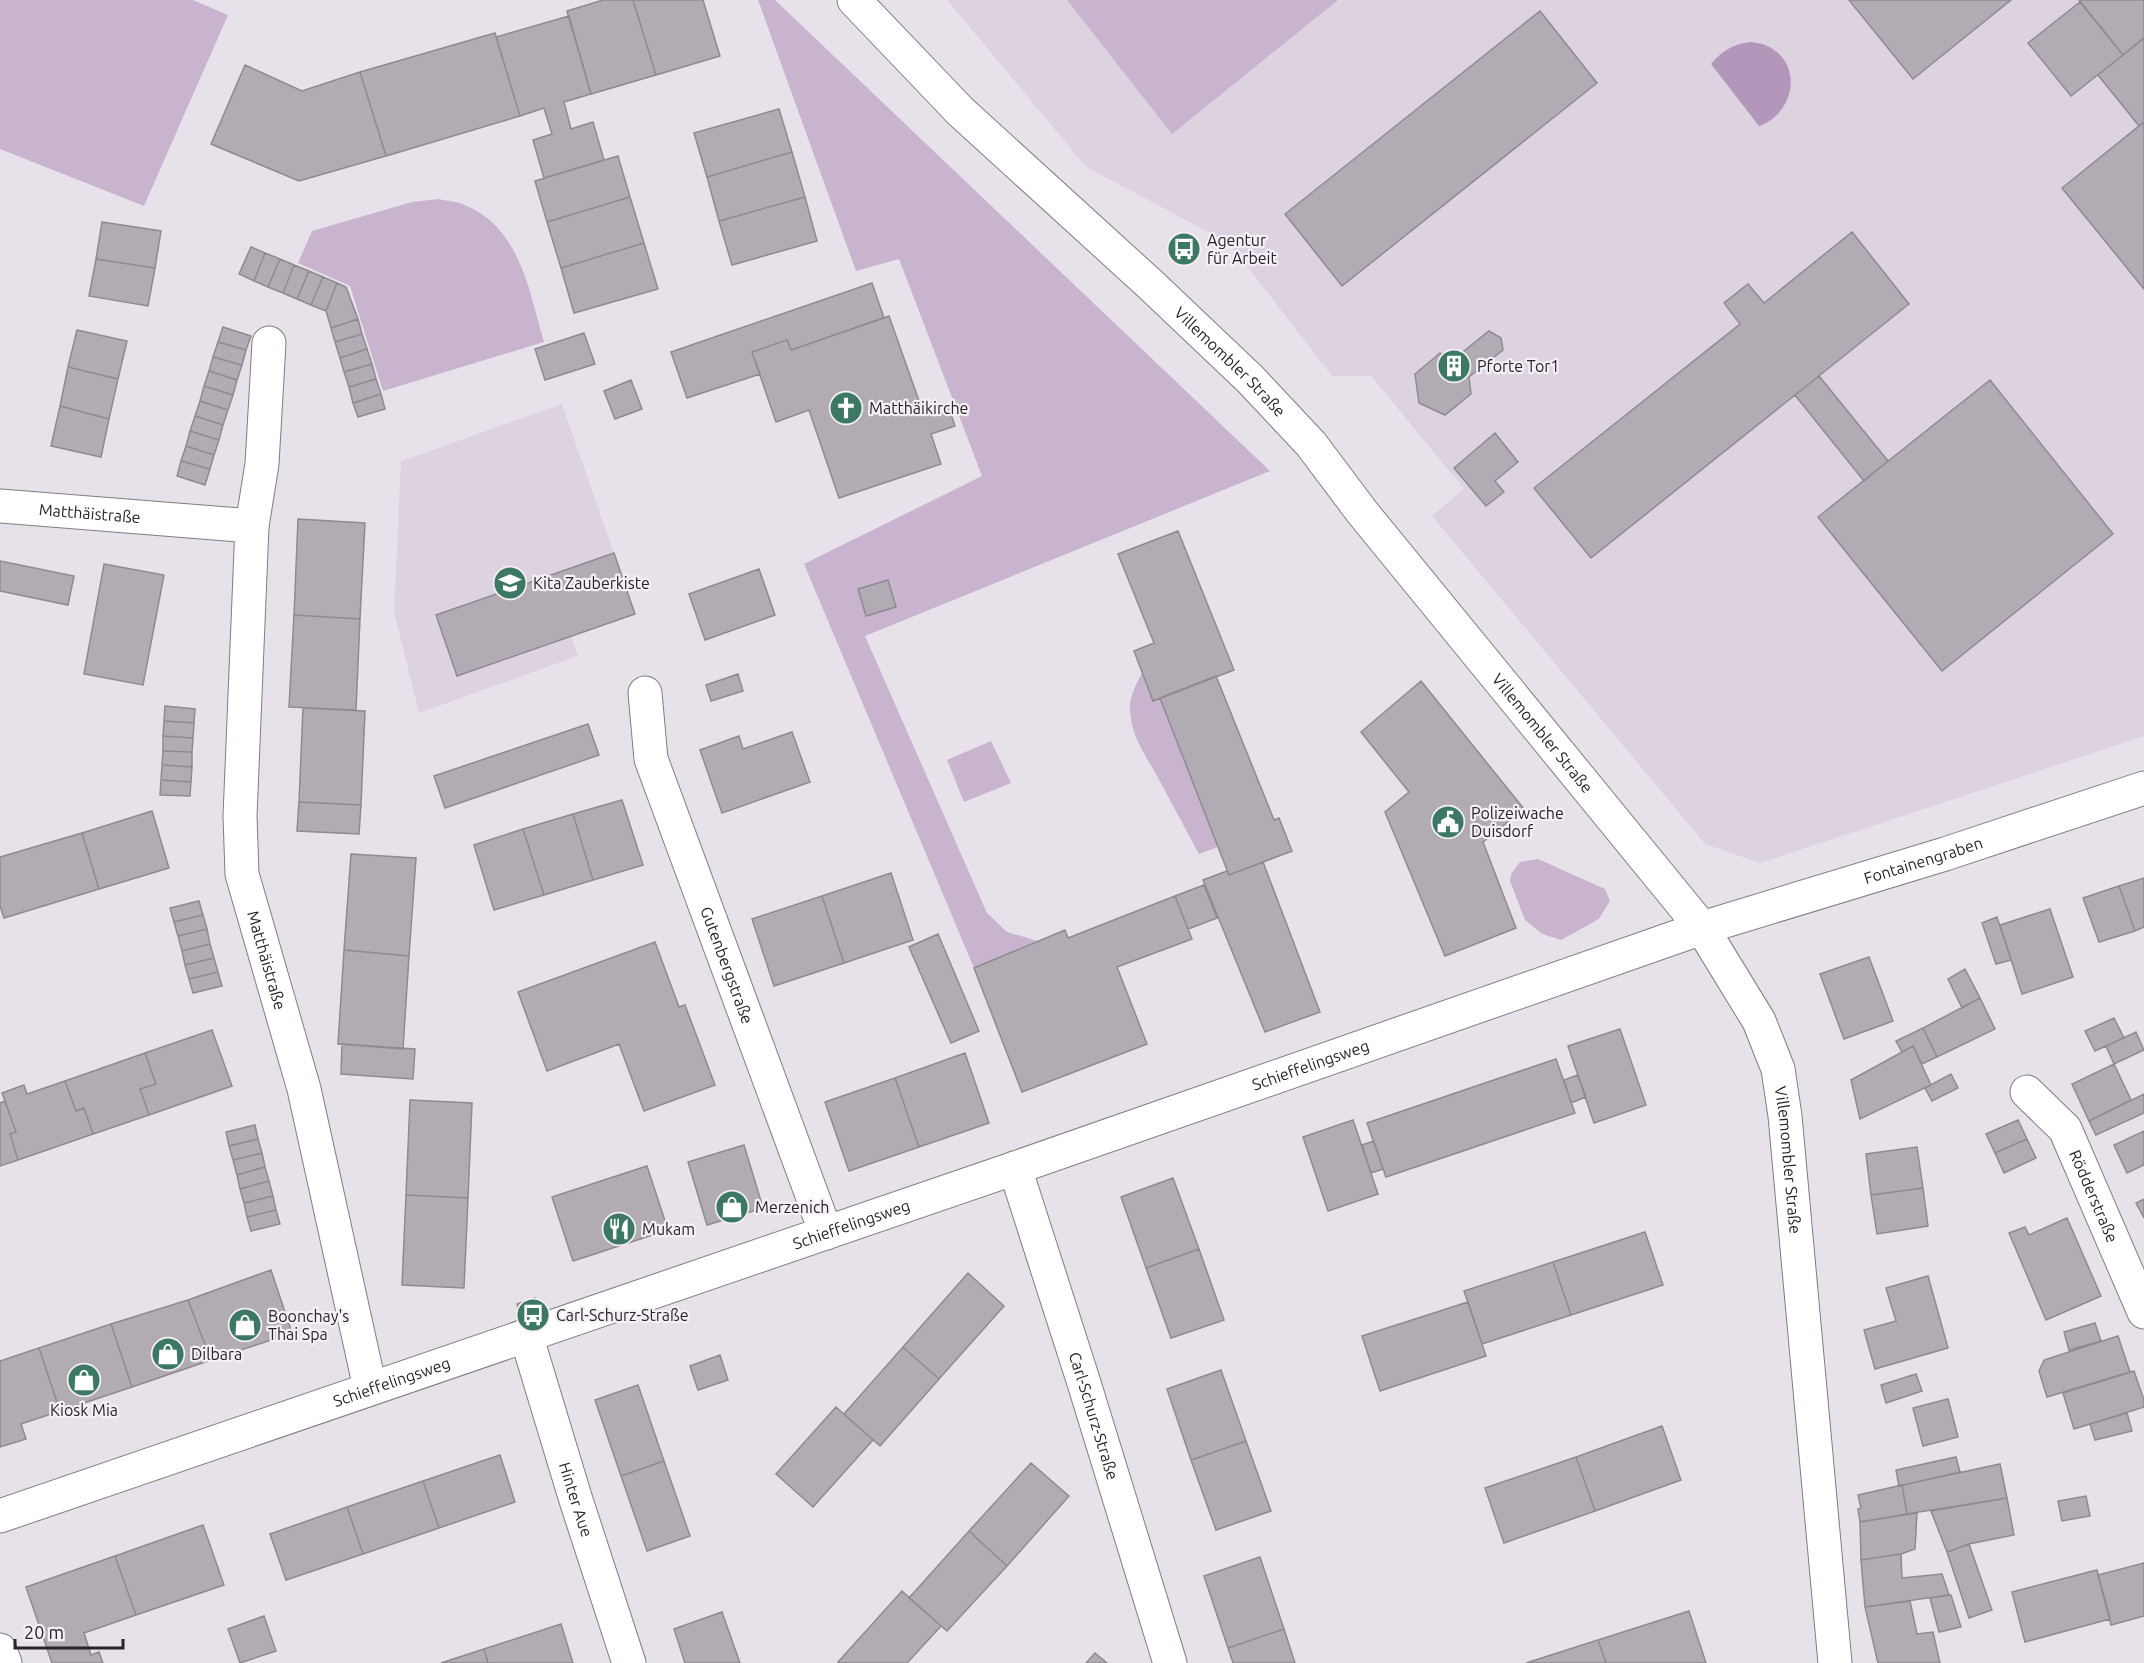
<svg xmlns="http://www.w3.org/2000/svg" width="2144" height="1663" font-family="Ubuntu,sans-serif">
<style>
.built{fill:#ddd3e0}
.green{fill:#c9b4cf}
.water{fill:#b297ba}
.building{fill:#b1acb3;stroke:#8f8a90;stroke-width:1.5}
.lines{fill:none;stroke-linecap:round;stroke-linejoin:round}
.minor-casing{stroke:#817c82;stroke-width:35}
.tertiary-casing{stroke:#817c82;stroke-width:35}
.minor{stroke:#fff;stroke-width:33}
.tertiary{stroke:#fff;stroke-width:33}
.labels{text-anchor:middle;dominant-baseline:central;stroke-width:4.5;stroke-linejoin:round;paint-order:stroke}
.poi-label{font-size:16px;fill:#272527;stroke:#f5eff6;text-anchor:start}
.street-label{font-size:16px;fill:#272527;stroke:#f5eff6}
</style>
<rect width="100%" height="100%" fill="#e7e2e9"/>
<!-- built -->
<path class="built" d="M947,0h1197v736l-384,127 -55,-19 -273,-328 32,-27 -93,-113h-39l-103,-133 -143,-76z
M562,404l73,210 -64,22 7,20 -159,57 -25,-101 7,-151z"/>
<!-- green -->
<path class="green" d="M0,0h193l35,15 -84,191 -144,-57z
M758,0h17l495,471 -405,165 122,277 20,19 31,9 -64,27 -170,-404 178,-88 -83,-217 -43,12z
M1067,0h271l-166,134z
M439,199c7,2 16,2 23,5 58,21 67,87 82,138l-161,49 -33,-105 -52,-23 14,-32 100,-29z
M1142,673l11,27 7,-2 58,149 -19,7c-14,-26 -28,-52 -42,-78 -12,-22 -25,-38 -27,-64 -1,-14 5,-26 12,-39z
M991,741l20,42 -47,19 -17,-42z
M1538,859l67,30 5,12 -11,18 -38,21 -19,-6 -17,-14 -15,-39 1,-7 9,-12z"/>
<!-- water -->
<path class="water" d="M1751,42c4,1 10,1 14,3 39,16 31,68 -6,81l-48,-62c12,-14 22,-20 40,-22z"/>
<!-- building -->
<path class="building" d="M603,0h30l23,75 -65,19 -24,-83z
M633,0h70l17,56 -64,19z
M1849,0h162l-98,79z
M2079,0h65v38l-21,17z
M2080,2l43,53 -52,41 -43,-53z
M1540,11l57,72 -255,203 -57,-72z
M569,16l22,78 -27,8 7,27 22,-7 11,38 -60,18 -11,-38 19,-6 -8,-26 -24,8 -24,-79z
M495,33l25,83 -134,40 -26,-84z
M2144,38v84l-5,4 -41,-51z
M245,65l57,26 58,-19 26,84 -87,25 -88,-37z
M779,109l13,43 -85,25 -13,-44z
M2144,122v167l-82,-101z
M792,152l13,45 -86,24 -12,-44z
M618,156l12,41 -83,25 -12,-41z
M630,197l14,46 -83,25 -14,-46z
M805,197l12,44 -85,24 -13,-44z
M102,222l59,9 -6,37 -59,-9z
M1852,232l57,72 -318,254 -57,-70 206,-164 -16,-21 24,-19 16,19z
M644,243l14,46 -84,24 -13,-45z
M251,247l14,6 -11,28 -15,-7z
M265,253l15,6 -12,28 -14,-6z
M96,259l59,9 -7,38 -59,-10z
M280,259l14,6 -11,28 -15,-6z
M294,265l15,6 -12,28 -14,-6z
M309,271l14,6 -12,28 -14,-6z
M323,277l14,6 -11,28 -15,-6z
M337,283l9,4 12,32 -27,9 -5,-17z
M872,283l12,35 -93,32 -4,-10 -35,12 8,22 -73,24 -16,-46z
M889,316l35,99 5,-3v-1l19,-6 7,21 -24,8 10,30 -102,34 -30,-88 -33,12 -24,-70 35,-12 4,10z
M358,319l4,15 -27,8 -4,-14z
M223,327l28,9 -5,14 -28,-8z
M77,330l50,11 -9,38 -50,-12z
M1489,331l12,7 2,12 -34,27 2,17 -26,21 -26,-12 -4,-29 25,-21 14,6z
M584,333l11,31 -50,16 -10,-31z
M362,334l5,15 -27,9 -5,-16z
M218,342l28,8 -4,15 -29,-8z
M367,349l5,15 -28,8 -4,-14z
M213,357l29,8 -5,15 -28,-9z
M372,364l4,15 -27,8 -5,-15z
M68,367l50,12 -9,40 -49,-13z
M209,371l28,9 -4,15 -29,-9z
M1819,376l69,85 -24,20 -69,-86z
M376,379l5,15 -28,9 -4,-16z
M631,380l11,29 -27,10 -11,-28z
M1990,380l123,154 -171,137 -124,-154z
M204,386l29,9 -5,15 -28,-9z
M381,394l4,15 -27,8 -5,-14z
M200,401l28,9 -5,15 -28,-9z
M60,406l49,13 -8,38 -50,-11z
M195,416l28,9 -4,15 -29,-9z
M190,431l29,9 -5,15 -28,-9z
M1495,433l23,29 -23,19 9,11 -18,14 -32,-38z
M186,446l28,9 -4,14 -29,-8z
M181,461l29,8 -5,16 -28,-9z
M298,519l67,4 -5,96 -66,-4z
M1178,531l56,139 -81,31 -19,-50 20,-8 -36,-89z
M614,553l21,61 -178,62 -21,-61z
M0,561l74,15 -6,29 -68,-14z
M104,564l60,11 -21,110 -59,-11z
M759,569l16,46 -70,25 -16,-46z
M888,580l8,27 -30,9 -8,-27z
M294,615l66,4 -4,91 -67,-3z
M738,674l5,17 -32,10 -5,-16z
M1216,676l58,144 5,-2 13,33 -63,24 -69,-177z
M1421,681l103,128 -41,33 33,86 -71,28 -60,-144 24,-20 -48,-60z
M165,706l30,3 -1,14 -30,-2z
M303,708l62,3 -4,94 -62,-3z
M164,721l30,2 -1,15 -30,-2z
M588,724l11,31 -154,53 -11,-32z
M792,732l18,50 -88,31 -22,-63 39,-14 4,13z
M163,736l30,2 -1,14 -29,-1z
M163,751l29,1v15l-30,-2z
M162,765l30,2 -1,15 -30,-2z
M161,780l30,2 -1,14 -30,-1z
M622,800l21,65 -50,15 -20,-66z
M299,802l62,3 -2,29 -62,-3z
M152,811l17,57 -70,21 -17,-56z
M573,814l20,66 -49,15 -21,-66z
M523,829l21,66 -50,15 -20,-65z
M82,833l17,56 -95,29 -4,-12v-49z
M351,854l65,4 -7,98 -65,-6z
M1263,862l57,150 -55,20 -62,-152 24,-9 2,4z
M891,873l22,67 -69,23 -22,-67z
M2144,878v49l-9,4 -16,-45z
M1204,885l13,33 -29,11 -13,-33z
M2119,886l16,45 -36,11 -16,-44z
M822,896l22,67 -70,23 -22,-67z
M1175,896l17,43 -75,28 30,77 -125,48 -48,-124 91,-38 3,8z
M199,901l4,14 -29,7 -4,-14z
M2050,909l23,68 -51,17 -22,-69z
M203,915l4,14 -29,7 -4,-14z
M1997,917l14,43 -15,4 -14,-41z
M207,929l3,15 -28,7 -4,-15z
M938,934l41,97 -28,12 -42,-96z
M655,942l24,65 6,-2 30,80 -71,26 -25,-67 -72,27 -29,-79z
M210,944l4,14 -29,7 -3,-14z
M344,950l65,6 -6,93 -65,-5z
M1869,957l24,64 -49,18 -24,-65z
M214,958l4,14 -29,7 -4,-14z
M1965,969l15,29 -18,10 -14,-29z
M218,972l4,14 -29,7 -4,-14z
M1980,998l15,31 -58,28 -14,-29z
M2114,1018l10,20 -29,13 -10,-20z
M1923,1028l14,29 -15,7 -9,-18 -11,6 -6,-11z
M1620,1029l26,76 -52,18 -26,-77z
M212,1030l20,56 -83,29 -9,-26 16,-5 -11,-31z
M2136,1032l8,18 -30,14 -8,-18z
M342,1044l73,5 -2,30 -72,-5z
M1913,1046l18,39 -71,34 -9,-39z
M145,1053l11,31 -16,5 9,26 -56,19 -9,-26 -8,3 -11,-30z
M965,1053l24,70 -70,24 -24,-69z
M1556,1059l19,54 -189,64 -19,-54z
M2114,1064l17,36 -42,21 -17,-37z
M1951,1074l7,14 -26,13 -7,-13z
M1578,1075l8,22 -15,6 -7,-23z
M895,1078l24,69 -70,24 -24,-69z
M65,1081l11,30 8,-3 9,26 -75,26 -8,-26 6,-2 -14,-39 22,-8 3,9z
M2144,1094v19l-48,22 -7,-14z
M410,1100l62,3 -4,95 -62,-3z
M5,1101l11,31 -6,2 8,26 -18,6v-63z
M1353,1120l25,74 -50,17 -25,-74z
M2018,1120l9,19 -32,14 -9,-19z
M255,1125l3,14 -29,7 -3,-14z
M2144,1131v34l-17,8 -13,-28z
M258,1139l4,14 -29,7 -4,-14z
M2027,1139l9,19 -32,15 -9,-20z
M1374,1141l9,28 -12,4 -9,-28z
M744,1145l19,63 -56,17 -19,-63z
M1917,1147l6,41 -52,7 -5,-41z
M262,1153l3,14 -28,8 -4,-15z
M647,1166l21,64 -95,31 -21,-64z
M265,1167l4,14 -29,8 -3,-14z
M1173,1178l26,71 -53,19 -25,-71z
M269,1181l4,15 -29,7 -4,-14z
M1923,1188l5,38 -51,8 -6,-39z
M406,1195l62,3 -4,90 -62,-3z
M273,1196l3,14 -29,7 -3,-14z
M2144,1199v19l-8,-15z
M276,1210l4,14 -29,7 -4,-14z
M2067,1218l34,78 -55,24 -37,-87 16,-6 4,8z
M1645,1232l18,53 -92,30 -18,-53z
M1199,1249l25,71 -53,18 -25,-70z
M1553,1262l18,53 -89,29 -18,-53z
M271,1270l21,63 -81,27 -23,-60z
M968,1273l36,33 -65,73 -36,-32z
M1928,1276l20,72 -73,21 -11,-39 32,-9 -10,-33z
M535,1298l2,6 -18,6 -2,-6z
M188,1300l23,60 -79,27 -21,-63z
M1468,1302l18,54 -106,35 -18,-55z
M2095,1323l6,18 -32,9 -5,-18z
M111,1324l21,63 -72,24 -21,-63z
M2118,1336l12,36 -83,25 -8,-26 5,-11z
M903,1347l36,32 -59,67 -36,-32z
M39,1348l21,63 -39,13 5,15 -26,8v-86z
M720,1355l8,25 -30,10 -8,-24z
M1221,1370l25,71 -55,19 -24,-71z
M2134,1371l10,29v7l-70,22 -11,-36z
M1916,1374l6,17 -36,12 -5,-18z
M638,1385l26,76 -43,15 -26,-76z
M1948,1399l10,38 -35,9 -10,-38z
M836,1407l37,33 -60,67 -37,-33z
M2127,1413l5,18 -37,9 -5,-16z
M1662,1426l19,54 -86,31 -19,-54z
M1246,1441l25,70 -55,19 -25,-70z
M500,1455l15,47 -76,26 -16,-47z
M1576,1457l19,54 -91,32 -19,-55z
M1956,1457l4,15 -61,14 -3,-16z
M664,1461l26,75 -43,15 -26,-75z
M1031,1463l38,33 -62,70 -38,-35z
M2000,1464l7,34 -100,16 -5,-29z
M423,1481l16,47 -76,26 -16,-47z
M1902,1485l5,29 -47,8 -2,-13 3,-1 -3,-13z
M2086,1496l4,20 -28,5 -4,-20z
M2007,1498l7,37 -45,9 -22,8 -16,-41z
M347,1507l16,47 -77,26 -16,-46z
M1917,1513l-2,36 -14,5 -40,6 -1,-38z
M203,1525l21,60 -88,30 -21,-59z
M969,1531l38,35 -60,65 -38,-33z
M1969,1544l23,66 -23,8 -22,-66z
M1901,1554l1,24 40,-4 7,21 -84,12 -4,-47z
M115,1556l21,59 -52,18 7,22 8,-3 4,11h-51l-26,-76z
M1260,1557l24,72 -56,19 -24,-72z
M2144,1563v53l-33,9 -13,-50z
M2097,1570l13,49 -85,23 -13,-50z
M902,1591l39,35 -34,37h-67l-2,-1z
M1951,1595l10,32 -22,5 -9,-34z
M1910,1601l7,33 16,-2 7,31h-62l-13,-56z
M1689,1611l17,52h-100l-8,-23z
M722,1612l18,51h-55l-11,-34z
M264,1616l12,35 -36,12 -12,-34z
M561,1624l12,39h-85l-4,-14z
M1284,1629l11,34h-62l-5,-15z
M1598,1640l8,23h-80z
M484,1649l4,14h-47z
M1095,1653l12,10h-21z"/>
<g class="lines">
<defs>
<g id="minor">
<path id="s1" d="M269,343l-7,121 -10,62 -12,290 2,58 62,215 66,299"/>
<path id="s2" d="M0,506l252,20"/>
<path id="s3" d="M645,693l6,66 175,474"/>
<path id="s4" d="M2027,1092l38,37 79,183"/>
<path id="s5" d="M1015,1168l69,215 86,280"/>
<path id="s6" d="M526,1335l49,162 54,166"/>
<path d="M0,1650l5,13"/>
</g>
<g id="tertiary">
<path id="s7" d="M854,0l106,111 191,174 99,94 61,65 51,68 340,416 57,93 19,48 7,47 50,547"/>
<path id="s8" d="M0,1516l1015,-348 687,-240 243,-74 199,-66"/>
</g>
</defs>
<!-- minor casing -->
<use href="#minor" class="minor-casing"/>
<!-- tertiary casing -->
<use href="#tertiary" class="tertiary-casing"/>
<!-- minor -->
<use href="#minor" class="minor"/>
<!-- tertiary -->
<use href="#tertiary" class="tertiary"/>
</g>
<!-- icons -->
<defs>
<symbol id="bus-disc" viewBox="-11 -11 22 22"><circle r="9.5" fill="#3c7863" stroke="#f5eff6"/><path d="M-5-6H5V4H4V6H2V4H-2V6H-4V4H-5ZM-3.5-4V0h7V-4ZM-3.5 1.2v1.5H-2V1.2ZM2 1.2v1.5H3.5V1.2Z" fill="#fff"/></symbol>
<symbol id="building-disc" viewBox="-11 -11 22 22"><circle r="9.5" fill="#3c7863" stroke="#f5eff6"/><path d="M-4-6H4V6H1V3H-1V6H-4ZM-2.5-4.3h1.7v1.8h-1.7ZM.8-4.3h1.7v1.8H.8ZM-2.5-1h1.7V.8h-1.7ZM.8-1h1.7V.8H.8Z" fill="#fff"/></symbol>
<symbol id="church-disc" viewBox="-11 -11 22 22"><circle r="9.5" fill="#3c7863" stroke="#f5eff6"/><path d="M-1.2-6h2.4v3.5h3.3v2.4h-3.3V6h-2.4V-.1h-3.3v-2.4h3.3Z" fill="#fff"/></symbol>
<symbol id="school-disc" viewBox="-11 -11 22 22"><circle r="9.5" fill="#3c7863" stroke="#f5eff6"/><path d="M0-5L7-2L0 1L-7-2ZM-4 1L0 2.5L4 1V4Q0 6-4 4Z" fill="#fff"/></symbol>
<symbol id="civic-disc" viewBox="-11 -11 22 22"><circle r="9.5" fill="#3c7863" stroke="#f5eff6"/><path d="M-.6-6.5H3V-4.5H.6V-3L4-1V1h2V6H-6V1h2V-1L-.6-3ZM-1.2 2.5V6h2.4V2.5Z" fill="#fff"/></symbol>
<symbol id="shop-disc" viewBox="-11 -11 22 22"><circle r="9.5" fill="#3c7863" stroke="#f5eff6"/><path d="M-5-2.5h2.3a2.7 3.5 0 0 1 5.4 0H5L5.5 6h-11ZM-1.5-2.5h3a1.5 2.3 0 0 0-3 0Z" fill="#fff"/></symbol>
<symbol id="restaurant-disc" viewBox="-11 -11 22 22"><circle r="9.5" fill="#3c7863" stroke="#f5eff6"/><path d="M-5-6h1v4h1v-4h1v4h1v-4h1v5L-1.5 .5V6h-2V.5L-5-1ZM5-6V6H3V1.5H1.5Q1.5-4 5-6Z" fill="#fff"/></symbol>
</defs>
<g fill-rule="evenodd">
<use href="#bus-disc" x="1165" y="230" width="38" height="38"/>
<use href="#building-disc" x="1435" y="347" width="38" height="38"/>
<use href="#church-disc" x="827" y="389" width="38" height="38"/>
<use href="#school-disc" x="491" y="564" width="38" height="38"/>
<use href="#civic-disc" x="1429" y="803" width="38" height="38"/>
<use href="#shop-disc" x="713" y="1188" width="38" height="38"/>
<use href="#restaurant-disc" x="600" y="1210" width="38" height="38"/>
<use href="#bus-disc" x="514" y="1296" width="38" height="38"/>
<use href="#shop-disc" x="226" y="1306" width="38" height="38"/>
<use href="#shop-disc" x="149" y="1335" width="38" height="38"/>
<use href="#shop-disc" x="65" y="1361" width="38" height="38"/>
</g>
<g class="labels">
<!-- poi labels -->
<g class="poi-label">
<text x="1207" y="240">Agentur<tspan x="1207" dy="18">für Arbeit</tspan></text>
<text x="1477" y="366">Pforte Tor1</text>
<text x="869" y="408">Matthäikirche</text>
<text x="533" y="583">Kita Zauberkiste</text>
<text x="1471" y="813">Polizeiwache<tspan x="1471" dy="18">Duisdorf</tspan></text>
<text x="755" y="1207">Merzenich</text>
<text x="642" y="1229">Mukam</text>
<text x="556" y="1315">Carl-Schurz-Straße</text>
<text x="268" y="1316">Boonchay's<tspan x="268" dy="18">Thai Spa</tspan></text>
<text x="191" y="1354">Dilbara</text>
<text x="84" y="1410" text-anchor="middle">Kiosk Mia</text>
</g>
<!-- street labels -->
<g class="street-label">
<text stroke="none"><textPath href="#s7" startOffset="522">Villemombler Straße</textPath></text>
<text stroke="none"><textPath href="#s2" startOffset="90">Matthäistraße</textPath></text>
<text stroke="none"><textPath href="#s7" startOffset="1008">Villemombler Straße</textPath></text>
<text stroke="none"><textPath href="#s8" startOffset="2032">Fontainengraben</textPath></text>
<text stroke="none"><textPath href="#s1" startOffset="622">Matthäistraße</textPath></text>
<text stroke="none"><textPath href="#s3" startOffset="286">Gutenbergstraße</textPath></text>
<text stroke="none"><textPath href="#s8" startOffset="1386">Schieffelingsweg</textPath></text>
<text stroke="none"><textPath href="#s7" startOffset="1512">Villemombler Straße</textPath></text>
<text stroke="none"><textPath href="#s4" startOffset="126">Rödderstraße</textPath></text>
<text stroke="none"><textPath href="#s8" startOffset="900">Schieffelingsweg</textPath></text>
<text stroke="none"><textPath href="#s8" startOffset="414">Schieffelingsweg</textPath></text>
<text stroke="none"><textPath href="#s5" startOffset="260">Carl-Schurz-Straße</textPath></text>
<text stroke="none"><textPath href="#s6" startOffset="172">Hinter Aue</textPath></text>
</g>
</g>
<!-- scale -->
<path d="M15 1639v9h108v-9" fill="none" stroke="#272527" stroke-width="3"/>
<text x="24" y="1639" font-size="18" fill="#272527" stroke="#f5eff6" stroke-width="4.5" paint-order="stroke">20 m</text>
</svg>
